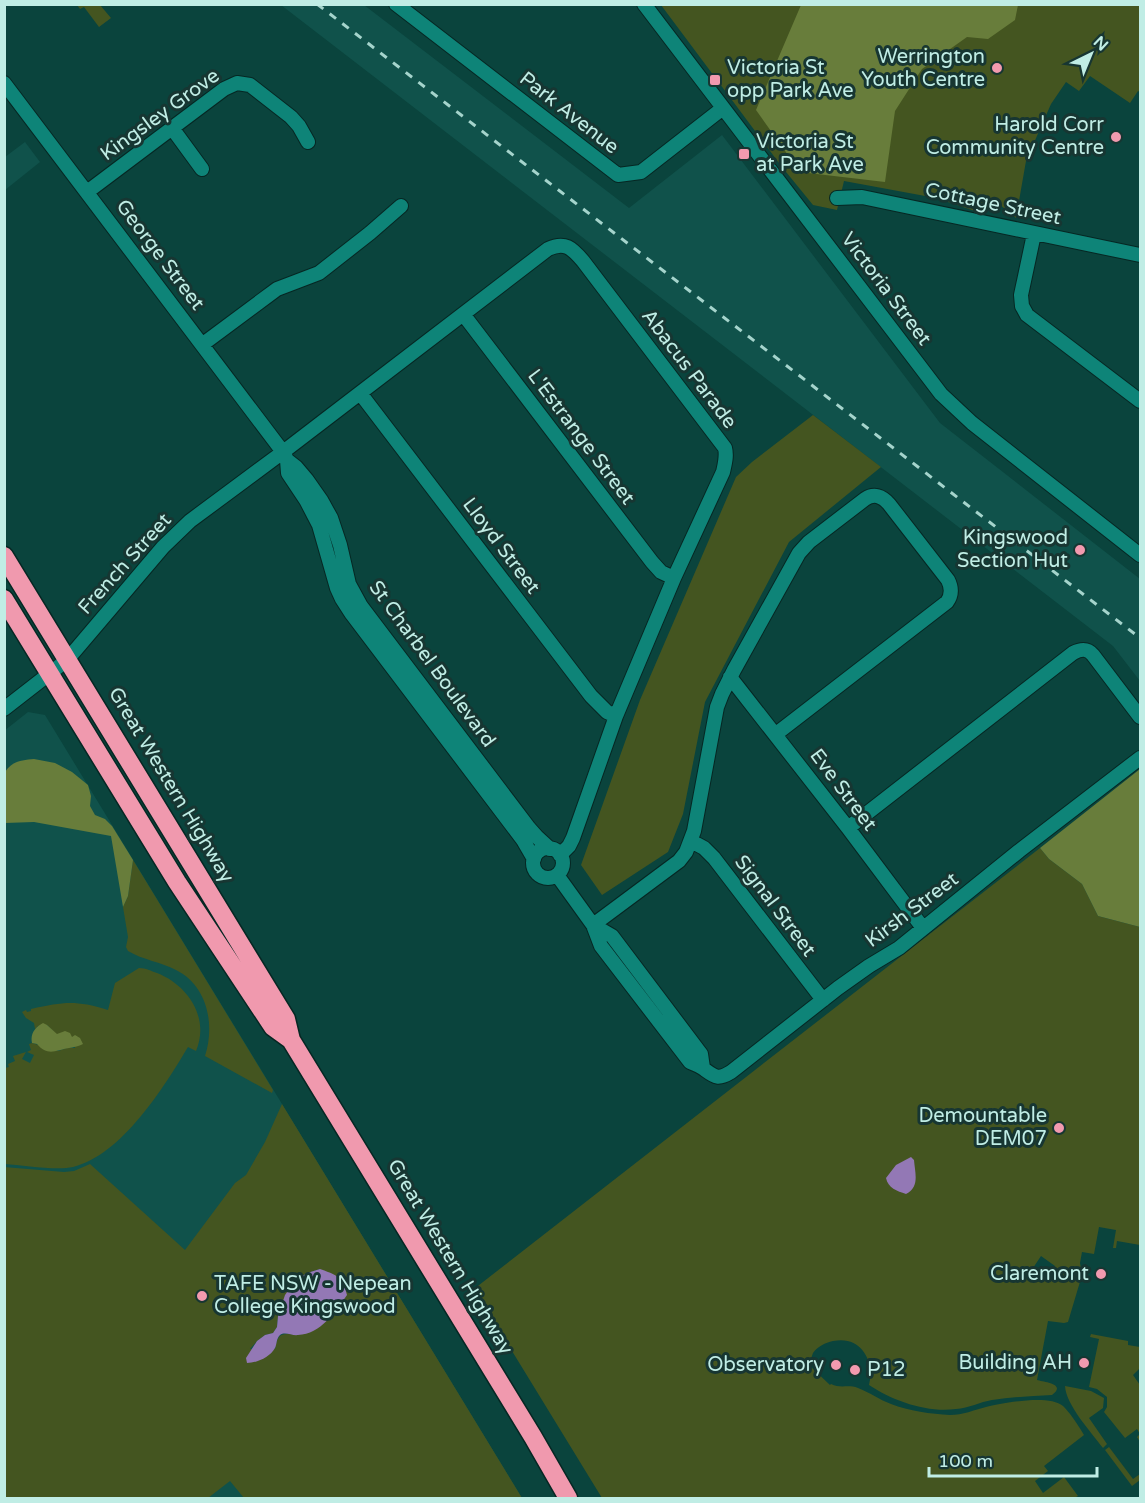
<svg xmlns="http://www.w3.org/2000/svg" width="1145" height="1503" font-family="'Varela Round',sans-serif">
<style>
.built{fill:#10524b}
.green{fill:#445520;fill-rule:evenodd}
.forest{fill:#687d3b}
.water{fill:#9378b5}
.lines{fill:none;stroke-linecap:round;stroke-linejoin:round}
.minor-casing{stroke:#062723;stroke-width:16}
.highway-casing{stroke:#062723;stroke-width:21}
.minor{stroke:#0e8478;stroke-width:14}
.highway{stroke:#f099ae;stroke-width:18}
.rail{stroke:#a5d4cc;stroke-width:3;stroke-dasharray:8 8;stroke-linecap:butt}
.poi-dot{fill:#f29aaf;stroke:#173632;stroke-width:2}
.labels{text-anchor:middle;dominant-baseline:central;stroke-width:6;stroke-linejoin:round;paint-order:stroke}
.poi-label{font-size:20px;fill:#c0ede5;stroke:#173632;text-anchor:end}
.street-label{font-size:20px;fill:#c0ede5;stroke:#173632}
</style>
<rect width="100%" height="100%" fill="#0a443d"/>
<!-- built -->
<path class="built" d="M281,5h83l265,203 93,-73 218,288 200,156v102l-27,-35z
M25,142l15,20 -35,28v-33z
M28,712l17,3 477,783h-517l-1,-767z"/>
<!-- green -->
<path class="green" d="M77,5h23l11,13 -12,9 -15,-20 -4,2z
M661,5h479v87l-2,-1 -8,12 -40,-27 -11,15 -13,-9 -15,22 -25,57 -10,57 -17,-14c-9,1 -12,3 -18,9l-45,-15 -92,-17 -7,29 -24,-5 -31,-38z
M813,415l68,52 -92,75 -84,160 -22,112 -15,38 -66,43 -21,-30 59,-165 96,-223 16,-15z
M1040,848l9,11 33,25 16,32 42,11v318l-23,-4 -1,7h-3l3,-18 -17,-3 -5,27 -12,-2 -2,11 2,12 -14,47 -4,1 -16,-2 -11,59c7,2 30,4 15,15 -20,1 -40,2 -60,5 -12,2 -23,8 -36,9 -29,4 -63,-8 -87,-24 6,-24 -8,-50 -36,-44 -8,2 -15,5 -20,12 -2,4 -2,9 -3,13l20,19 1,-1c10,5 17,0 27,4 11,4 22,12 33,16 18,7 40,10 59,11 13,0 24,-5 36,-8 17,-4 63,-13 77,-1 5,4 18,23 21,29l-40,31 4,5 -13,10 8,12 21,-16 14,19 -4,2h-472l-128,-209zM1041,1256l14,10 -10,15 -14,-10z
M133,860l140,230 -1,3 -67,-37c10,-31 3,-70 -29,-86 -15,-8 -33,-10 -48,-19l-2,-4 2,-10 -5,-30 5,-11z
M139,968c7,0 12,3 18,5 31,12 53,45 39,78l-8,-4c-24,40 -66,108 -115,120 -16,4 -51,-2 -68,-3v-96l4,-1 -1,-3 7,-3 -2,-5 13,-4 -4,7 8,4 4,-8 -7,-3 4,-2 -2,-6 3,-1 26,8 9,-3h8l-3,-11 -15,-2 -10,-10 -9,1 -3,3 -1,-6 -8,-5 -4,-6 4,-2 1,2 4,-1v-2c33,-7 44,-9 77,1l7,-27z
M282,1104l240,394h-278l-14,-17 -22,17h-203l-1,-331 60,5 10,-1 16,-7 95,86 50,-67 11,-8 19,-33zM320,1269l-22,66c-16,-2 -20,-3 -23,14h-25l7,-8 8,-6 8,-2 4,-6 1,-11 17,-35 12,-8z
M1091,1334l37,7v4l12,2v21l-7,7 7,10v57l-3,-5 3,-3 -3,-5 -12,9 -21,-26 3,-5v-10l-10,-8 -8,-2 10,-48 -9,-2z
M1065,1386l26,5 13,7 -1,10 -14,10 18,26 -4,4c-12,-16 -37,-43 -38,-62z
M1109,1447l24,32 7,-5v6l-8,6 -27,-36z"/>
<!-- forest -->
<path class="forest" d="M801,5v-1l217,1 -3,15 -27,19 -21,-2 -45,32 -27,42 -10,71 -85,-10 -44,-62z
M34,759l21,4 17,9 16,13 3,11 -1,10 5,9 10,4 7,7 21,34 -5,36 -5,11 -12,-71 -77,-14 -29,1v-51c7,-11 17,-12 29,-13z
M1140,769v158l-42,-11 -16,-32 -33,-25 -9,-11z
M43,1023l4,2 10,9 8,-3 5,2 2,4 3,-2 5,3 3,6c-6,3 -9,3 -14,4 -13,2 -21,9 -32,-4l-5,-1c-2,-9 3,-16 11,-20z"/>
<!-- water -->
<path class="water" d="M911,1157l3,3c1,13 6,27 -8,34 -9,-3 -18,-6 -20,-16l10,-13z
M320,1269c17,6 23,8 27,26 -12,17 -26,39 -49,40 -6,1 -13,-4 -18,0 -4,4 -3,9 -5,13 -5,9 -18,15 -28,15l-1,-5 11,-17 8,-6 8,-2 4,-6 1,-11 7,-21 10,-14 12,-8z"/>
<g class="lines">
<defs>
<path id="minor" d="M396,4l222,171 23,-3 82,-64
M644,4l297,390 31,29 168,132
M4,83l279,369 4,8 1,13 18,27 13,25 18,63 5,11 9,14 172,227 11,19
M172,128l30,41
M87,192l137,-103 13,-6 13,2 41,32 8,9 9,16
M837,198l25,-1 278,58
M1034,234l-13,61 1,11 5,9 113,86
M463,314l189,248 9,10 13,6
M203,344l74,-55 42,-16 51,-40 31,-27
M360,393l231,303 16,16 9,4
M287,460l9,7 11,13 14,20 10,18 9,27 9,39 12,22 168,222 8,9 13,12
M730,677l118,151 75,100
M4,709l63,-49 96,-113 27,-26 93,-69 265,-203c17,-8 24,-1 35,12l142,187c2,8 0,15 -2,24l-49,106 -58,138 -43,122 -4,8 -9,9
M848,828l225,-175c8,-4 14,-5 20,2l47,62
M691,841l13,7 10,10 109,142
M533 863a15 15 0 1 1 30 0a15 15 0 1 1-30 0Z
M557,875l36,50 8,21 89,116c5,2 10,4 14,7 11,8 14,11 27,3l107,-84 31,-22 30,-18 120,-97 121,-93
M593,925l86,-64 7,-9 8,-21 23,-124 5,-13 12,-24 65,-117 10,-11 56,-43c9,-6 17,-3 24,5l59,76c4,8 4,15 -1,22l-171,132
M593,925l19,11 89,118 2,14"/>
<path id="highway" d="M4,556l282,463 5,21 242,397 35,61
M4,599l173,283 96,145 18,13"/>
</defs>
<!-- minor casing -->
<use href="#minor" class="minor-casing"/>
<!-- highway casing -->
<use href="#highway" class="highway-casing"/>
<!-- minor -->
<use href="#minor" class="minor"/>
<!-- highway -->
<use href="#highway" class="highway"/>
<!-- rail -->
<path class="rail" d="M317,4l823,634"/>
</g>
<!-- markers -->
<g class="poi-dot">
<circle cx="997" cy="68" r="6"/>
<rect x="709" y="74" width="12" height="12" rx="3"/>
<circle cx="1116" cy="137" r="6"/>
<rect x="738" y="148" width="12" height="12" rx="3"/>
<circle cx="1080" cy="550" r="6"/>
<circle cx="1059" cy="1128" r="6"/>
<circle cx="1101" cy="1274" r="6"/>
<circle cx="202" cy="1296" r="6"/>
<circle cx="1084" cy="1363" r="6"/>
<circle cx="836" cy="1365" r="6"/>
<circle cx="855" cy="1370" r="6"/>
</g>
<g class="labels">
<!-- poi labels -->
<g class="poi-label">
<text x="985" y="57">Werrington<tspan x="985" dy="23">Youth Centre</tspan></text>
<text x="727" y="68" text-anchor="start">Victoria St<tspan x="727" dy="23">opp Park Ave</tspan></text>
<text x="1104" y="125">Harold Corr<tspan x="1104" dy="23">Community Centre</tspan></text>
<text x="756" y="142" text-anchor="start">Victoria St<tspan x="756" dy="23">at Park Ave</tspan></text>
<text x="1068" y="538">Kingswood<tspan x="1068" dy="23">Section Hut</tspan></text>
<text x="1047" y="1116">Demountable<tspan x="1047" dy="23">DEM07</tspan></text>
<text x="1089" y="1274">Claremont</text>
<text x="214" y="1284" text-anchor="start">TAFE NSW - Nepean<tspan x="214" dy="23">College Kingswood</tspan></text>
<text x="1072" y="1363">Building AH</text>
<text x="824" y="1365">Observatory</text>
<text x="867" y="1370" text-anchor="start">P12</text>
</g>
<!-- street labels -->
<g class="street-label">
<text transform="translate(569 113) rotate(38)">Park Avenue</text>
<text transform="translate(160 115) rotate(-36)">Kingsley Grove</text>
<text transform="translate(993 204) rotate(12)">Cottage Street</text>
<text transform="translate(160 255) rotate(53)">George Street</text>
<text transform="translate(886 289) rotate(53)">Victoria Street</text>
<text transform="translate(689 369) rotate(53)">Abacus Parade</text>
<text transform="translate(581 437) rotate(53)">L'Estrange Street</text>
<text transform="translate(501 546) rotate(53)">Lloyd Street</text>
<text transform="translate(125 564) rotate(-48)">French Street</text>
<text transform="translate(432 664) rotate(54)">St Charbel Boulevard</text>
<text transform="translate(171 785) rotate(59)">Great Western Highway</text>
<text transform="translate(843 790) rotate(53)">Eve Street</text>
<text transform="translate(775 906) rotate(53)">Signal Street</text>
<text transform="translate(912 910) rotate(-37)">Kirsh Street</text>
<text transform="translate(450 1257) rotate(59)">Great Western Highway</text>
</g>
</g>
<!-- border -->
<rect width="1145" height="1503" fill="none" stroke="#c0ede5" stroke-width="12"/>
<!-- north arrow -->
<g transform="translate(1091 54) rotate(43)" stroke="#173632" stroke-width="4.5" paint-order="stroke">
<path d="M0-4.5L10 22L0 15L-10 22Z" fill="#c0ede5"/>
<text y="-9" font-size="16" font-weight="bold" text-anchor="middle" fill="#c0ede5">N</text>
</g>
<!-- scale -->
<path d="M929 1467v9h168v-9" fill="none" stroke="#c0ede5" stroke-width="3"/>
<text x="938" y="1467" font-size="18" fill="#c0ede5" stroke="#173632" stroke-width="4.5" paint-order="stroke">100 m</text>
</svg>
